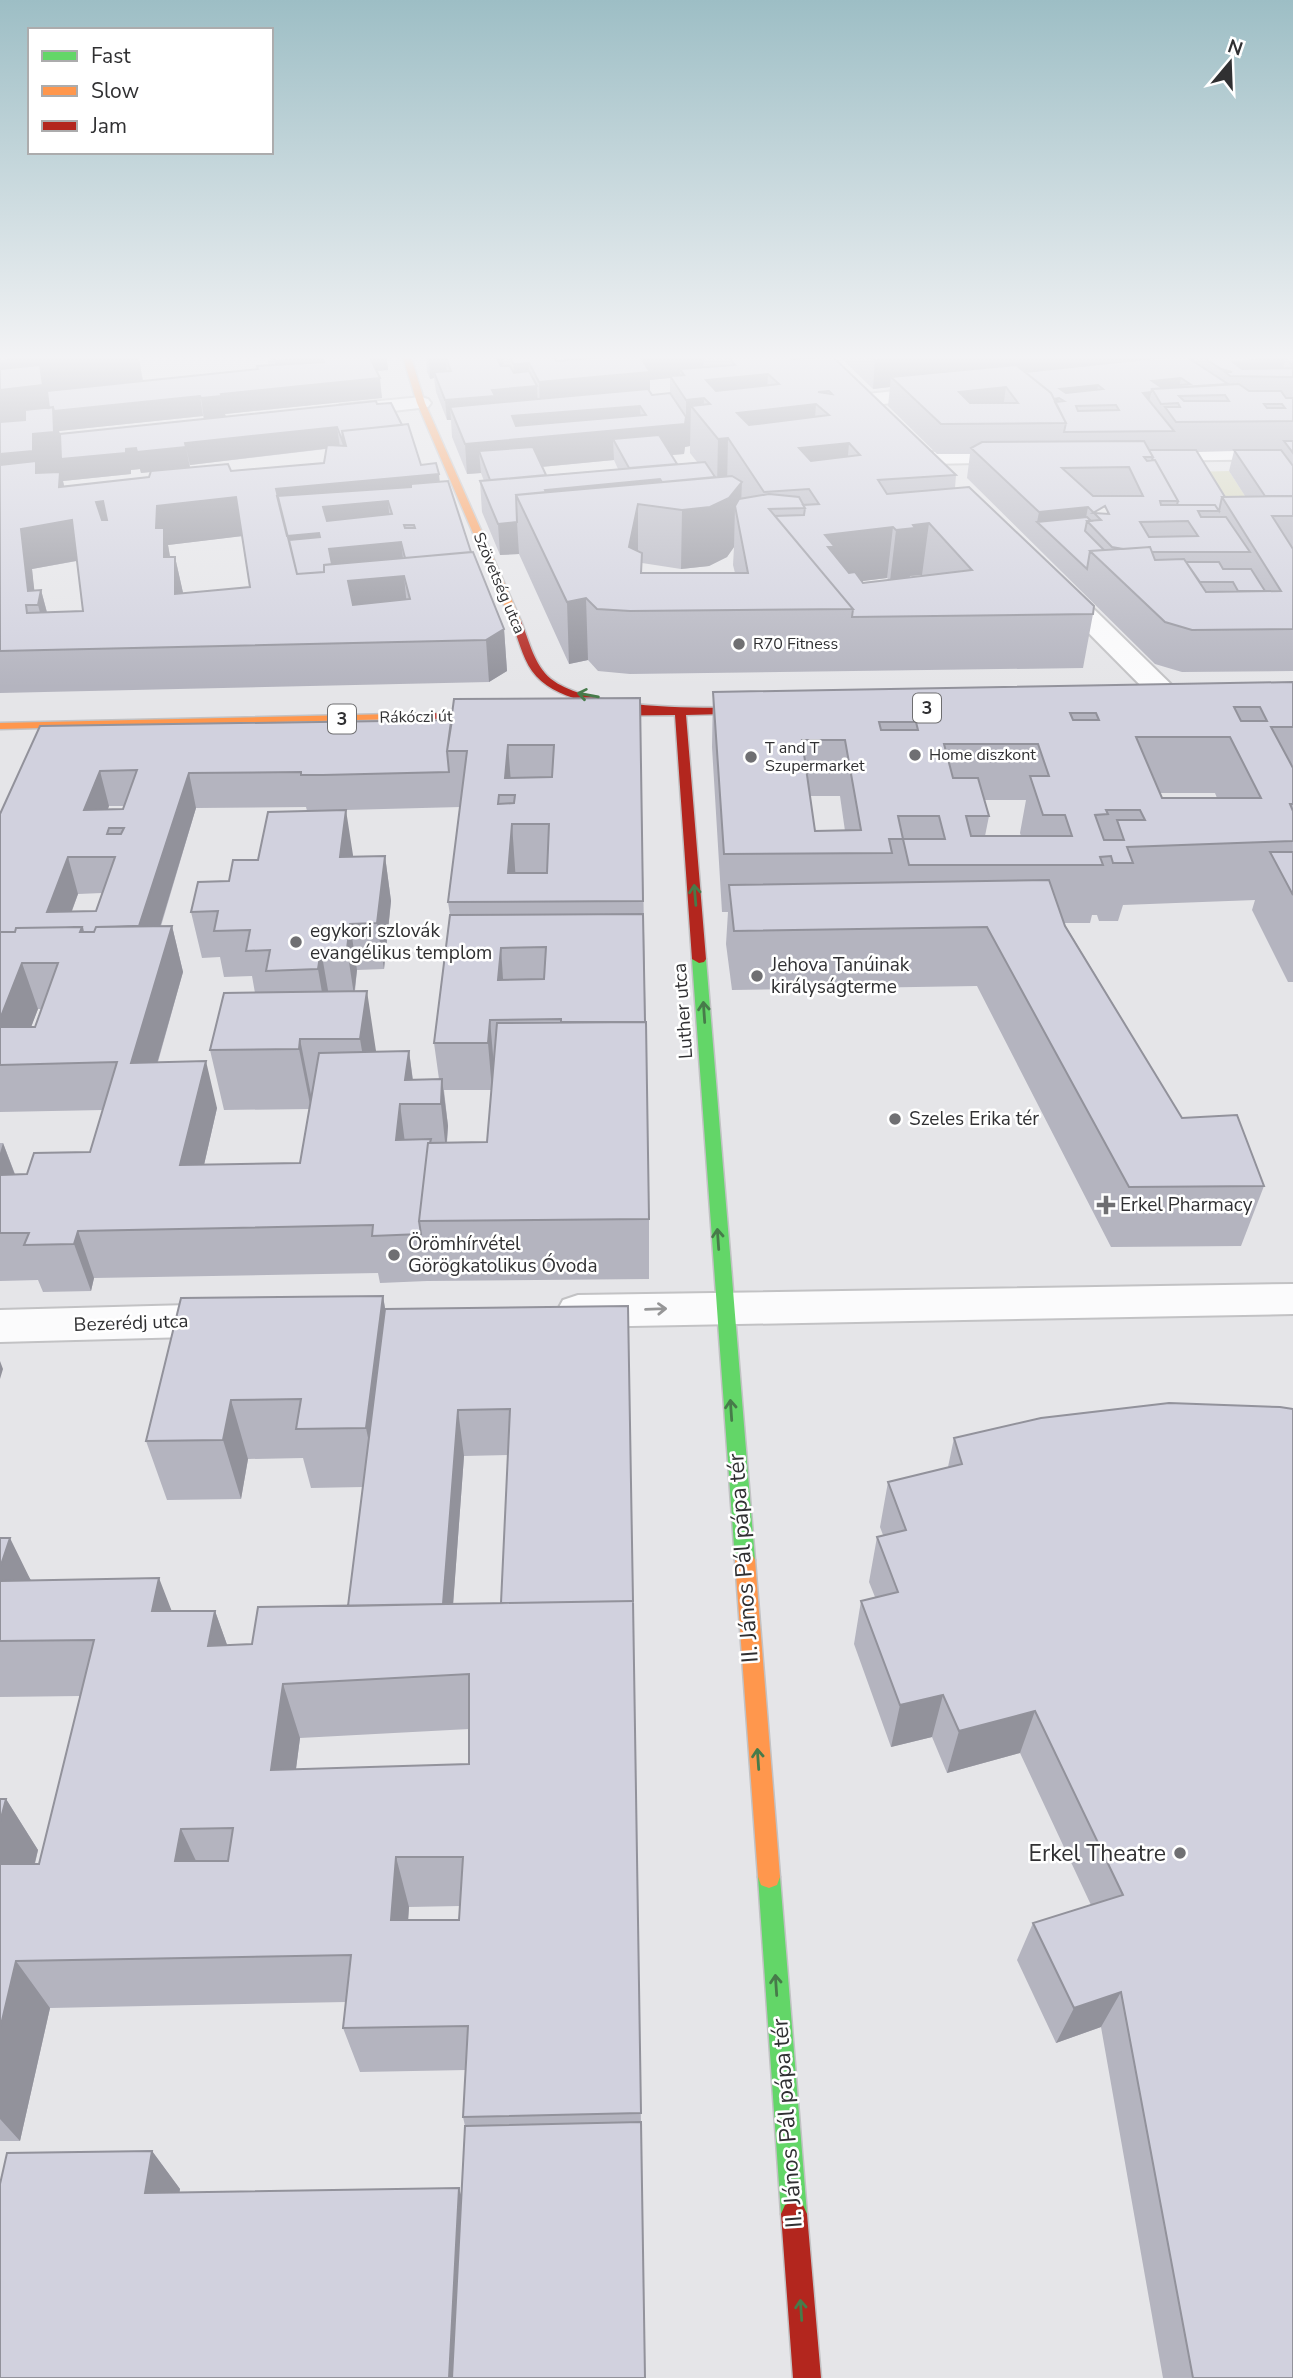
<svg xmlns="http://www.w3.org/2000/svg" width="1293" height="2378" font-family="'Nunito Sans',sans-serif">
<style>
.green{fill:#d5d6ba}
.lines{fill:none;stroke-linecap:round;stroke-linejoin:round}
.street-casing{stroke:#c2c2c4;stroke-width:4}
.fast-casing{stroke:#c2c2c4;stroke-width:3}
.slow-casing{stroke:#c2c2c4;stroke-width:3}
.jam-casing{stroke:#c2c2c4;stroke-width:3}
.street{fill:#fbfbfc;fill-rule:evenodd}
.fast{fill:#63d668;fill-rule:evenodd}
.slow{fill:#ff974d;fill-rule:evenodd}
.jam{fill:#b3261e;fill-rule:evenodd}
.wall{fill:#b4b4bf;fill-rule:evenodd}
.shaded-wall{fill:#92929b}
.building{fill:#d1d1de;stroke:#92929b;stroke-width:2;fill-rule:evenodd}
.oneway{stroke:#477b4a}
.oneway2{stroke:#969697}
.poi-dot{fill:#6f6f72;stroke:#fff;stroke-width:2.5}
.labels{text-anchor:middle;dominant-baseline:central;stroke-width:5;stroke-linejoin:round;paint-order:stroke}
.far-street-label{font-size:16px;fill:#303032;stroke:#fff}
.far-poi-label{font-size:16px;fill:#303032;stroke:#fff;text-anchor:start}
.shield{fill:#fff;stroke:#6e6e70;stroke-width:2}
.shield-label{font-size:18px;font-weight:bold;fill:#303032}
.poi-label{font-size:19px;fill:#303032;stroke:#fff;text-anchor:start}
.street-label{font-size:19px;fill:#303032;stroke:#fff}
.near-street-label{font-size:23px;fill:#303032;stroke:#fff}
.near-poi-label{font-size:23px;fill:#303032;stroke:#fff;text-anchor:end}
</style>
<rect width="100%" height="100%" fill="#e5e5e8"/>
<!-- green -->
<path class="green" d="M1229,471l41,64 -79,-63z"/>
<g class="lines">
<defs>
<path id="street" d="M941,386l7,2 3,4 -3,4 -81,10 -10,-6 10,-6z
M421,397l7,2 3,4 -3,4 -88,10 -10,-6 10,-6z
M1293,447v12l-146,2 -11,-6 11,-6z
M1021,451l11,6 -3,5 -101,2 -11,-6 11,-6z
M1056,579l9,2 120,117 4,6 -4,6h-20l-118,-119 -3,-5 3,-5z
M1293,1284v30l-715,13 -15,-5 -6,-11 6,-11 15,-5z
M227,1304l15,5 6,11 -6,11 -15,5 -227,6v-32z"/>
<path id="fast" d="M699,955l7,4 49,601 -3,6 -7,2 -7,-2 -3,-6 -43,-601z
M769,1866l8,3 3,8 27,337 -4,9 -9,4 -9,-4 -4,-9 -23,-337 3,-8z"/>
<path id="slow" d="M402,354h8l15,49 96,218 -1,2 -9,-2 -94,-218z
M394,714l6,3 -2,2 -398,10v-6z
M745,1552l7,2 3,6 25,317 -3,8 -8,3 -8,-3 -3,-8 -23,-317 3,-6z"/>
<path id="jam" d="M512,619l9,2c8,19 13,44 30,58 42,33 160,29 213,28l6,3 -6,3 -78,2 20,244 -2,3 -5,1 -7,-4 -17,-244 -93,1v-4l4,-1 51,-1c-33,-5 -84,-9 -105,-39 -10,-14 -14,-34 -21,-50z
M505,712l4,1v4l-115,3 -6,-3 6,-3z
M794,2201l9,4 4,9 14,164h-28l-12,-164 4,-9z"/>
</defs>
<!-- street casing -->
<use href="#street" class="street-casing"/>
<!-- fast casing -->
<use href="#fast" class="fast-casing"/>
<!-- slow casing -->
<use href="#slow" class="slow-casing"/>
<!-- jam casing -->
<use href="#jam" class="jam-casing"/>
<!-- street -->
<use href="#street" class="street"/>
<!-- fast -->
<use href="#fast" class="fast"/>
<!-- slow -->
<use href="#slow" class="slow"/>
<!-- jam -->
<use href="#jam" class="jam"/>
</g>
<!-- wall -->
<path class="wall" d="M0,354h138l5,27 114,-12 12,-4 -1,-2 -1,-9h119l2,16 -11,1 5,27 -157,16 1,3 -22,2 -1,-3 -144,15 1,3 317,-30 44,61 19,17 64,147 3,42 -18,11 -489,11zM326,449l-2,14 -93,8 -41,-3v-3zM140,469l1,4 9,-1 -1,5 -85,9 -1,-5 68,-7v-4zM242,536l8,51 -67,6 -8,-36h-5l-2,-12zM77,561l6,50 -36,1 -6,-22 -7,1 -2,-22z
M426,354h126l4,7 11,-1 -4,-6h223l6,5 164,116 -1,13 138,126 -10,54 -453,6 -32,-3 -10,-11 -19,4 -50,-110 -19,1 -18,-43 -2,-31h4l-3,-8 -14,1 -15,-37 -1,-17h-4l-11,-28 -2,-14 -4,1 -3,-7zM670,378v15l-18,2 -2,-2v-13zM829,391l3,3 -14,-2zM690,446v7l7,9 -20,2 -6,-9 13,-1 1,-7zM614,460l4,9 -72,6 -4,-8zM734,547l-1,18 2,8h-93v-10l39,6 28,-3 18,-9zM922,575l2,1 -14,1v-1zM887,578l2,2 -26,3 -1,-2z
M839,354h327v3l19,-3h108v317l-111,1 -27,-8 -188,-186 3,-24h-33l-49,-48 2,-19 -17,2 -34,-33zM1234,451l-5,20 16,25 -20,1 -28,-45zM1105,506l4,8 -16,-1z
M1293,682v300h-5l-36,-72 3,-10 -132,5 -5,16h-19l-2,-6h-5l-2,8h-26l118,195 82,68 -23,60 -130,1 -134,-261 -245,4 -6,-46 2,-32h-6l-10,-165 1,-55zM1160,793h55l2,5h-55zM810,796h30l5,35h-30zM984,800h42l-6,33 1,3h-36l4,-20z
M640,698l9,521v60l-222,2 -47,2 -2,-10 -284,5 -3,13 -48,1 -5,-12 -38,1v-138h3l12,31h12l63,-22 13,-42 -103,2v-298l40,-88 412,-6zM109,806h15l-1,3h-15zM306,807l1,4 153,-4 -12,95 2,13 -16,128 5,36 -26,1 -4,-29 -33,1 -21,-61 2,-21 27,-1 7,-68 -6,-45 -32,1v-2l-124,26 -38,31 11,46 18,-1 4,20 28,-1 3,17 -45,57 14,60 85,-1 -9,54 -96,2 13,-57 -59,-46 25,-90 -11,-46h-11l35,-118zM102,893l-6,18h-24l6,-17zM38,1009h3l-6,18h-4zM444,1090h48l-5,52 -40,1 1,-17z
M383,1296l2,13 243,-3 17,1072h-645l152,-227 28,38 -1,4 282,4 4,-71 -2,-9 3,-47 -106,2 -17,-44 3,-26 -296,6 -30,133h-20v-342h6l32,51 -3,14h4l41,-168 -80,1v-159l31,42 141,31h43l12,34 25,-1 96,-38 15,-119 -52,1 -8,-30 -55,1 -7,40 -74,1 -21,-59zM508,1455l-7,148 -48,1 11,-148zM469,1729v35l-173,5 4,-31zM460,1906l-1,14h-51l1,-13z
M1041,1418l252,960h-130l-62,-351 -45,16 -39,-83 16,-37 58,-18 -71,-152 -73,20 -15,-36 -41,10 -37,-103 7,-43 14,-4 -6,-15 8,-45 6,-2 -3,-8 8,-45 60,-15 6,-29z"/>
<!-- shaded-wall -->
<path class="shaded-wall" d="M0,354h138l6,33 56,9 3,20 -144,15 6,24 71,-7 50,-1 4,21 -49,5 -1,-4 -9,1v4l-68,7 18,79 -49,9 4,36h-4l-32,-101v-114l3,-19z
M272,354h114l2,16 -19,2 -45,-10 -2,-5 2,19 -46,5 -3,-20z
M494,354h9l1,18z
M572,354h15v15l-14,1z
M615,354h89l-1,21h-19l-4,-6v8l-10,-1v2l-20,2v21l-110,9 -1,-28 57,-5v-21z
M935,354h231l-1,4 -265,28 -9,-9 -1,10 -17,2 2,-29z
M1286,357l-5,20 -50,-6 2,-9z
M446,358l1,19 -13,-5v6l-4,1 -1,-20z
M529,363l1,24 7,-1 1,21h-88l1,13h-4l-2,-20 47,-10 23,-2 -2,-24z
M768,374l-2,36 50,-6 -3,42 36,-3 -4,48 -36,-2 -99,-85 -4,-24z
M380,378l2,20 -157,16 1,3 -22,2 -3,-21 20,-4z
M1181,378l-3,16 -26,-5 -5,23 -4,-19 9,-12z
M1098,385l-4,20 -18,1 -12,-5 -5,-3 -3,18 -9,-16 13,-11z
M1006,387l-4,28 -47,6 4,-29z
M704,398l-1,22 -12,-14 -1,40 -5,1 -1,7 -60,5 -11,-20 1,21 -127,12 -8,-21 2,22 -14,1 -2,-30 47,-28 128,-10 1,22 45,-11v-17z
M337,427l3,20 -150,18 -5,-22z
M728,438l-1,48 -10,1 1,-48z
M439,474l4,39 -29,2 -26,-14 3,31 -66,-9 -41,4 -8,-38z
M660,479v28l-22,-3v59l-122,-68 -22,-6z
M742,482l-2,47 -5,-23 -1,41 -7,10 -18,9 -28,3 1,-59z
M236,497l7,39 -75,9 4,23v30l-16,-70 1,-22z
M103,501l9,40 -7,1 -9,-40z
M1088,507l-6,32 -45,-17 2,-10z
M517,522l2,32 -19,1 -2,-31z
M929,523l-7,52 -12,1 -1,3 -19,2 6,-51 17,-5z
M893,527l-6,51 -56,7 -6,-50z
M319,533l5,32 -29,2 -9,-31z
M401,542l4,33 -71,6 -5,-32z
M175,557l9,40 -9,-3z
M404,576l4,41 -54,5 -6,-41z
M41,590l11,42 -3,14 -11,-41z
M586,598l2,62 -19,4 -2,-62z
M504,629l3,42 -18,11 -3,-42z
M508,745l4,50 -7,-17z
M100,771l9,35 -15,39 -10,-35z
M189,773l7,35 -50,165 -10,-37z
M346,810l7,45 -6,47 -7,-45z
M512,824l4,58 -8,-9z
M385,856l6,45 -7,68 -7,-46z
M68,857l10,37 -16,43 -15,-25z
M350,924l7,46 -3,25 -7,-46z
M172,926l11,46 -39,137 -13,-46z
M501,948l3,46 -6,-14z
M321,950l8,46 -3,20 -8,-47z
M22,963l16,46 -21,55 -17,-28v-17z
M367,991l9,60 -6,48 -10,-60z
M490,1020l4,46 -2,24 -4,-47z
M300,1039l12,61 -1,9 -12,-60z
M409,1051l6,47 -10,-18z
M206,1061l11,47 -24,105 -13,-48z
M442,1079l6,47 -2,25 -5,-47z
M400,1104l6,47 -10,-11z
M3,1143l18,48 -21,4v-42z
M78,1231l16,47 -3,13 -17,-47z
M383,1296l10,60 -15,131 -12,-59z
M0,1361l3,8 -3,10z
M231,1400l17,59 -7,40 -18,-59z
M458,1410l6,46 -15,204 -7,-43z
M10,1538l28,57 -38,-7v-20z
M159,1578l22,57 -29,-24z
M215,1611l20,56 -27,-21z
M283,1684l17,54 -11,84 -18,-52z
M943,1695l-11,42 -41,10 9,-42z
M1035,1711l-15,42 -73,20 12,-42z
M6,1799l32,51 -16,64 -22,-33v-59z
M181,1829l24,51 -30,-19z
M396,1857l13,50 -4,61 -14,-48z
M16,1961l34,47 -30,133 -20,-22v-90z
M1121,1992l-20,35 -45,16 18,-35z
M152,2151l28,38 -6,41 -29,-37z
M459,2188l11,37 -8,153h-13z"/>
<!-- building -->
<path class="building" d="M0,354h30l-20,3v3l-8,1v8l38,-4 3,20 -43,5z
M272,354h96l12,24 -159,16 1,2 -21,2 -1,-2 -146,15 -1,-4 -4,1 -2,-17 211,-22 -1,-3 67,-4 -2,-5 -47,4z
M427,354h68l6,12h9l4,7 15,-2 8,15 -45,4 3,6 -50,4 -11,-28 17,-1 -5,-13 -17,1z
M508,354h44l4,7 82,-7 12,18 -111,10 -10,-19 -16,1z
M595,354h20l-19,2z
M726,354h60l6,5 40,-3 124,119 -78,5 9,14 82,-7 125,119 -1,8 -241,3 1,-8 -78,-93 29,-1 1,-7 -2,-3 16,-1 -10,-15 -45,3 -36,-54 -10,1 -27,-33 19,-2 -6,-6 -18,2 -16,-24 14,-1 -4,-6 55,-4zM768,374l11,10 -63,7 -10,-11zM829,391l3,3 -14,-2zM816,404l13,11 -80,10 -12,-12zM849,443l11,12 -49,6 -12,-13zM929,523l43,47 -109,13 -8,-11 -6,1 -21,-26h7l-10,-12 68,-8 3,3 19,-2 -2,-3z
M869,354h66l-60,6z
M1198,354h95v13l-7,-10 -53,5 9,7 51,-1v9l-63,-1 -5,-4h7l-11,-3z
M1184,355l44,29 -76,5 -1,3 -8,1 31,38 -110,1 2,-9 -11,-21 9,-1 -5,-3 -5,1 -3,-6 -26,-21zM1181,378l9,6 -29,3 -9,-6zM1098,385l5,4 -37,4 -6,-4zM1116,405l3,5 -41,1 -2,-5z
M1016,365l35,28 15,30 -125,1 -50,-47zM1006,387l12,16h-48l-11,-11z
M1239,384l10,7h32l5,7h7v23l-117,1 -11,-15h15l-2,-4 -17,1 -9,-15zM1225,395l4,6h-45l-5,-5zM1264,404h18l3,4h-18z
M648,389l4,6 18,-2 16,24 -1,7 -220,20 -15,-37zM640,406l6,9 -130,11 -4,-10z
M376,401l1,3 14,-1 11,22 -60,6 2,14 -7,-18 -152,16 1,4 -49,5 -1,-4 -10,1v4l-65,6 -1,-25z
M53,407l1,25 -21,2v17l-33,3v-32l25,-2v-10z
M408,424l13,41 15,-2 3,11 -163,15 21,85 27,-2v-7l149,-13 31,77 -18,11 -486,11v-186l36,-4v12l24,-1 -1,15 90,-10 2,-6 77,-7 3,7 93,-8 3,-18 19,1 -4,-15zM236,497l14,90 -75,7v-37h-11v-29h-8l1,-22zM103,501l4,19h-5l-6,-18zM72,520l11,91 -56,2 -1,-8h12l3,-15 -13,1 -7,-62zM404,576l6,23 -57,6 -5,-24z
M659,435l18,29 -48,4 -16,-29z
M1144,441l9,16h-9l3,4 8,-1 23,41h-18l1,4h54l4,6h-21l3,6h25l24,35h-98l-2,-5 -27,2 -11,-2 -25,-26 14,-1 -13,-13 -49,5 -68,-64 11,-6zM1129,467l14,29h-50l-31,-28zM1105,506l4,8 -16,-1zM1188,521l10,15 -49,1 -9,-15z
M1284,441h9v12z
M533,447l13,28 -56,5 -11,-29z
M1149,450h47l29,47h-3l-3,14 -4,-6h-38l1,-4 -23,-41h-3l1,-3z
M1234,450h47l12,16v30h-28z
M705,462l10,15 -53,5 -2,-3 -115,11 1,2 -30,3 1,27 -19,2 -18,-43z
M732,476l10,6 -13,16 -19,9 -28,3 -44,-6 -9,43 13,6 -1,20h107l-13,-67 4,-7 30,-5 30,3 6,11 -36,1 84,100 -223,2 -33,-2 -11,-11 -19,4 -51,-107z
M448,481l23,71 -66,6 -4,-16 -72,7 3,15 -8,1v7l-27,2 -8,-34 31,-3 -1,-4 -32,3 -10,-40 134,-9v-3zM388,501l4,13 -65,7 -4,-14zM404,525h10l1,3h-10z
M1293,496v20h-21l21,33v80l-101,1 -27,-8 -75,-71 60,-4 5,13 29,-1 22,33 75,-1 -59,-94z
M1087,517l4,4h-4l-2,10 19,19 -14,1 -3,18 -50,-47z
M1186,562h33l4,7h28l14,22h-27l-5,-9h-33z
M1293,682v45h-22l22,41v36h-3l3,7v30l-166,6 6,16h-20l-2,-7 -11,1 3,8h-194l-6,-26h-14l3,14 -168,1 -11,-162zM1234,707h26l7,14h-26zM1070,713h26l3,7h-26zM879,722h37l2,8h-37zM1136,737h94l31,61h-99zM802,740h43l16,90 -46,1zM944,744h94l11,32h-19l13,39h22l7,21h-101l-5,-20h23l-11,-38h-25zM1106,810h34l5,10h-28l7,20h-20l-9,-25 13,-1zM898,816h41l6,23h-42z
M640,698l3,203 -195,1 19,-151h-20l7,-52zM508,745h46l-2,32 -47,1zM499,795h16l-1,8 -16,1zM512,824h37l-2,49h-39z
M452,720l-5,31 2,21 -126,3h-22v-3l-112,1 -50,153 -43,1 -2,5h-11l-1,-5 -66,1 -1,4h-15v-118l40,-88zM137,770l-14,39 -39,1 16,-39zM109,828h15l-3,6h-14zM68,857h47l-19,54 -49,1z
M346,810l-6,47 45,-1 -8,67 -27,1 -3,25 -26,1 -3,19 -52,2 4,-21 -24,1 4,-21 -36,1 4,-20 -27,1 7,-30 31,-1 4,-21h25l10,-48z
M1270,852h23v43z
M1049,880l16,46 117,192 55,-3 27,71 -135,1 -142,-260 -253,4 -5,-46z
M643,914l2,108h-84v-3l-71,1 -2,23h-54l16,-128zM546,947l-2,32 -46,1 3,-32z
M172,926l-41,137 75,-2 -26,104 120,-2 19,-110 90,-2 -4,29 37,-1 -1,25h-41l-4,36 35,-1 -1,4h-2l-9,78 2,13 -49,2 1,-11 -295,6 -4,13 -50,1 5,-12h-29v-58l27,-1 7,-21 56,-1 27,-90 -117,3v-38h35l23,-64h-36l-22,56v-87h15l1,-4 66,-1 -2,5h14l2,-5z
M367,991l-7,48h-60l-1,10 -89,1 14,-57z
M646,1022l3,197 -230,2 9,-78 59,-1 10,-119z
M383,1296l-17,132 -70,1 5,-30 -70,1 -8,40 -77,1 35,-143z
M628,1306l5,295 -132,2 9,-194 -52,1 -15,194 -95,2 37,-297z
M1169,1403l111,4 13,2v969h-100l-72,-386 -47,16 -41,-85 90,-28 -88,-184 -76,20 -16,-36 -43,10 -39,-104 37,-9 -21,-55 29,-7 -18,-48 74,-18 -8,-26 87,-20z
M0,1538h10l-10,30z
M159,1578l-7,33h63l-7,35 44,-2 6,-37 375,-6 8,512 -178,4 5,-91 -125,2 8,-73 -335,6 -16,68v-165h39l55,-224 -94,1v-60zM469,1674v90l-198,6 12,-86zM233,1828l-5,33h-53l6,-32zM396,1857h67l-4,63h-68z
M0,1799h6l-6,23z
M641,2122l4,256h-193l13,-252z
M152,2151l-7,42 314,-5 -10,190h-449v-194l7,-31z"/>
<!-- one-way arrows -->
<defs><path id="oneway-shaft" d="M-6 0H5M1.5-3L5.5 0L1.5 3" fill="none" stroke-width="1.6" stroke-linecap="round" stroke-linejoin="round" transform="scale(1.75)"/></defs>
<g class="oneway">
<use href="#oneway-shaft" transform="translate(588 695) rotate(-170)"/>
<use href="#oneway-shaft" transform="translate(695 895) rotate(-95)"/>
<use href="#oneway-shaft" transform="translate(704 1012) rotate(-94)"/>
<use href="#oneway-shaft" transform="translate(718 1239) rotate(-94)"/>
<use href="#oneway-shaft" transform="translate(731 1410) rotate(-94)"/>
<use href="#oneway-shaft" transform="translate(758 1759) rotate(-94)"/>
<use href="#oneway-shaft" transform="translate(776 1985) rotate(-94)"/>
<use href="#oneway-shaft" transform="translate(801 2310) rotate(-94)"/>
</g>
<use class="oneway2" href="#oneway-shaft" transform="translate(656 1309) rotate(-2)"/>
<!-- sky -->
<linearGradient id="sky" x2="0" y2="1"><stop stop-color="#9dbec5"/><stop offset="0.52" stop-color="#f3f3f5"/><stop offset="1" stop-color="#f3f3f5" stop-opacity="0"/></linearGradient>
<rect width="1293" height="687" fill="url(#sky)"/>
<!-- markers -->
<g class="poi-dot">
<circle cx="739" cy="644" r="7"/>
<circle cx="915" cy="755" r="7"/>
<circle cx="751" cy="757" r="7"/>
<circle cx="296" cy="942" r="7"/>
<circle cx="757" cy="976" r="7"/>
<circle cx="895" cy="1119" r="7"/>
<path d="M1102.5 1194.5h7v7h7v7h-7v7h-7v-7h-7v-7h7z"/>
<circle cx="394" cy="1255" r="7"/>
<circle cx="1180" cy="1853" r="7"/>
</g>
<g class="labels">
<!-- far-street labels -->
<g class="far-street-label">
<text transform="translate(499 583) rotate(67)">Szövetség utca</text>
<text transform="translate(416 717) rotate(-1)">Rákóczi út</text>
</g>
<!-- far-poi labels -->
<g class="far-poi-label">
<text x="753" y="644">R70 Fitness</text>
<text x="765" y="748">T and T<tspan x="765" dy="18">Szupermarket</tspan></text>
<text x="929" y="755">Home diszkont</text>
</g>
<!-- shield labels -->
<g class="shield">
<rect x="913" y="693.5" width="28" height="29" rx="5"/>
<rect x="328" y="704.5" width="28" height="29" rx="5"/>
</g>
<g class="shield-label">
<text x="927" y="708">3</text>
<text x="342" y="719">3</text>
</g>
<!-- poi labels -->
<g class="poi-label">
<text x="310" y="931">egykori szlovák<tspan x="310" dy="22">evangélikus templom</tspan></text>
<text x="771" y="965">Jehova Tanúinak<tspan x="771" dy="22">királyságterme</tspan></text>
<text x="909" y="1119">Szeles Erika tér</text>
<text x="1120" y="1205">Erkel Pharmacy</text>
<text x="408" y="1244">Örömhírvétel<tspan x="408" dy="22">Görögkatolikus Óvoda</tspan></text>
</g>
<!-- street labels -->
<g class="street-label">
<text transform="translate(683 1011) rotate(-94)">Luther utca</text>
<text transform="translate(131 1323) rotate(-2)">Bezerédj utca</text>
</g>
<!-- near-street labels -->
<g class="near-street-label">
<text transform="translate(743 1558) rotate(-94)">II. János Pál pápa tér</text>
<text transform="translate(787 2123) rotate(-94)">II. János Pál pápa tér</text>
</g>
<!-- near-poi labels -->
<g class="near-poi-label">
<text x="1166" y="1853">Erkel Theatre</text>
</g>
</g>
<!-- legend -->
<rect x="28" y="28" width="245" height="126" fill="#ffffff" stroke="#acacad" stroke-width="2"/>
<rect x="42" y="51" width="35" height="10" fill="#63d668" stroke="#acacad" stroke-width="2"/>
<text x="91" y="63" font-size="21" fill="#303032">Fast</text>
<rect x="42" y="86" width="35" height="10" fill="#ff974d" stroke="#acacad" stroke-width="2"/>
<text x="91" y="98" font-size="21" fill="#303032">Slow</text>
<rect x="42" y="121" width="35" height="10" fill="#b3261e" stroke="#acacad" stroke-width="2"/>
<text x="91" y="133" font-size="21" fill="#303032">Jam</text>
<!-- north arrow -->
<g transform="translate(1230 63) rotate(19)" stroke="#ffffff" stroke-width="5" paint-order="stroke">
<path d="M0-5L12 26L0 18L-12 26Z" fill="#303032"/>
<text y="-10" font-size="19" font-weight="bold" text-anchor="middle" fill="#303032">N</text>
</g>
</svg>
